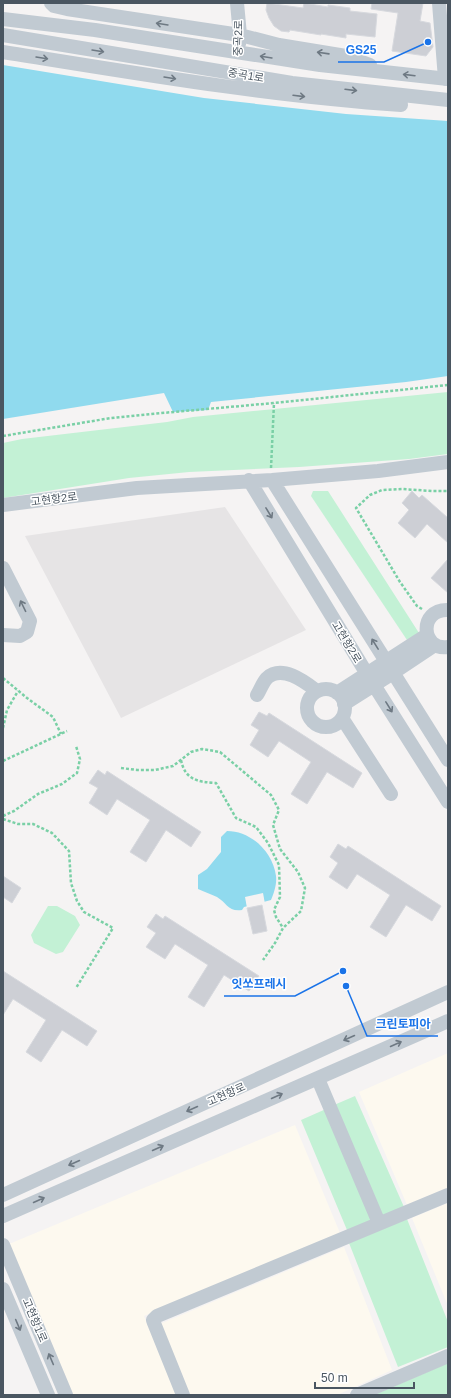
<svg xmlns="http://www.w3.org/2000/svg" width="451" height="1398" font-family="Arial,'Noto Sans KR',sans-serif">
<style>
.commercial{fill:#fdf9ef}
.education{fill:#e6e4e5}
.green{fill:#c3f1d5}
.water{fill:#90daee}
.pier{fill:#f5f3f3}
.building{fill:#cdcfd5;stroke:#d7d9de}
.lines{fill:none;stroke-linecap:round;stroke-linejoin:round}
.path{stroke:#7ad0a6;stroke-width:2.5;stroke-dasharray:3 2;stroke-linecap:butt}
.minor{stroke:#c1cad2;stroke-width:14}
.oneway{stroke:#6e7983}
.labels{text-anchor:middle;dominant-baseline:central;stroke-width:3;stroke-linejoin:round;paint-order:stroke}
.street-label{font-size:11px;fill:#4a5661;stroke:#fff}
.leader{fill:none;stroke:#1a73e8;stroke-width:1.5}
.callout-dot{fill:#1a73e8;stroke:#fff;stroke-width:1.5}
.callout-label{font-size:12px;text-anchor:middle;font-weight:bold;fill:#1a73e8;stroke:#fff;stroke-width:3;stroke-linejoin:round;paint-order:stroke}
</style>
<rect width="100%" height="100%" fill="#f5f3f3"/>
<!-- commercial -->
<path class="commercial" d="M448,1053v135l-41,17 -48,-113z
M295,1125l45,108 -196,83 32,79h-104l-63,-151z
M448,1203v103l-36,-88z
M344,1247l48,123 -55,25h-148l-29,-71z"/>
<!-- education -->
<path class="education" d="M225,507l81,123 -185,88 -96,-182z"/>
<!-- green -->
<path class="green" d="M448,392v62l-39,5 -110,8 -110,5 -60,6 -126,20v-55l19,-4 145,-17 26,-5z
M313,491h15l91,142 -12,7 -96,-144z
M48,906h9l18,10 5,9 -17,27 -7,2 -22,-11 -3,-8z
M355,1096l49,111 -22,10 -48,-112z
M326,1109l46,111 -25,10 -46,-110z
M407,1219l41,103v25l-50,20 -49,-124z
M448,1363v32h-74z"/>
<!-- water -->
<path class="water" d="M3,65l201,33 142,16 102,7v255l-42,6 -195,20 -3,8 -35,2 -9,-19 -161,26z
M227,831c24,0 46,21 49,45 1,8 -2,17 -5,24l-27,7 -2,3c-14,2 -15,-7 -25,-13 -6,-3 -13,-5 -19,-8v-14l9,-6 14,-17v-15z"/>
<!-- pier -->
<path class="pier" d="M263,893l2,11 -18,4 -2,-11z"/>
<!-- building -->
<path class="building" d="M267,3l36,5 1,-5 24,4v-2l22,3v3l27,3 -2,23 -29,-3v4l-25,-4v1l-31,-5 -1,2 -8,-1 -7,-5 -5,-8 -3,-8z
M372,3h51l-3,18 10,2 3,24 -7,9 -34,-5 6,-38 -27,-4z
M412,491l7,7 3,-3 26,23v25l-21,-19 -12,14 -17,-15 11,-13 -7,-7z
M448,559v34l-17,-15z
M259,712l8,4 2,-3 93,60 -9,15 -26,-16 -20,32 -16,-10 20,-32 -32,-21 -11,16 -18,-12 9,-15 -8,-5z
M98,770l7,5 2,-4 94,61 -10,15 -25,-17 -20,32 -16,-10 20,-32 -33,-21 -10,16 -18,-12 9,-15 -9,-5z
M338,844l8,5 2,-3 93,60 -9,15 -26,-16 -20,32 -16,-10 20,-32 -33,-21 -10,15 -18,-12 9,-14 -8,-6z
M3,876l18,12 -9,15 -9,-6z
M262,905l5,26 -14,3 -6,-26z
M156,914l7,5 2,-3 94,60 -10,15 -25,-16 -20,32 -16,-10 20,-32 -33,-21 -10,15 -19,-12 10,-14 -9,-6z
M3,971l94,60 -10,15 -25,-16 -21,32 -15,-10 20,-32 -33,-21 -10,16z"/>
<g class="lines">
<!-- path -->
<path class="path" d="M3,436l108,-18 40,-4 123,-11 174,-18
M271,468l3,-65
M422,609l-5,-3 -17,-24 -44,-74 14,-13 12,-5 20,-1 30,2h16
M3,678l24,20 26,19 8,17
M3,728l4,-18 11,-19
M181,760c4,20 17,22 35,23l20,35 20,9 12,16 11,22 1,32 -6,13 2,7 7,11
M3,761l64,-30
M121,768l16,2h18l18,-4 18,-14 11,-3 18,3 51,43 8,15 -6,15 7,24 18,23 7,16 -4,23 -18,17 -8,15 -12,17
M3,816l11,-5 24,-17 24,-10 15,-11 3,-14 -4,-13
M3,819l15,5h15l19,9 17,18 2,32 6,18 7,11 29,16 -37,60"/>
<!-- minor -->
<path class="minor" d="M51,3l3,3 13,3 173,26 39,10 67,11 24,9
M237,3l3,32 -1,9
M439,3l6,76
M3,19l92,11 225,35 128,14
M3,35l289,48 156,17
M3,52c132,21 264,44 398,53
M249,480l118,194 81,128
M272,480l176,280
M3,505l134,-17 135,-8 106,-9 70,-9
M3,568l27,53 -3,11 -7,4 -17,-1
M448,610c-30,-1 -27,41 0,37
M307 708a19 19 0 1 1 38 0a19 19 0 1 1-38 0Z
M337,693l90,-58
M257,695c3,-5 6,-13 10,-17 15,-14 38,4 50,13
M344,704l49,-31 42,-28
M342,718l49,76
M318,1079l61,144
M3,1195l445,-203
M3,1216l445,-195
M3,1245l63,150
M3,1289l45,106
M183,1395l-29,-72 -1,-3 4,-4 291,-121
M357,1395l91,-39"/>
</g>
<!-- one-way arrows -->
<defs><path id="oneway-shaft" d="M-6 0H5M1.5-3L5.5 0L1.5 3" fill="none" stroke-width="1.6" stroke-linecap="round" stroke-linejoin="round"/></defs>
<g class="oneway">
<use href="#oneway-shaft" transform="translate(162 24) rotate(-171)"/>
<use href="#oneway-shaft" transform="translate(98 51) rotate(9)"/>
<use href="#oneway-shaft" transform="translate(323 53) rotate(-172)"/>
<use href="#oneway-shaft" transform="translate(266 57) rotate(-171)"/>
<use href="#oneway-shaft" transform="translate(42 58) rotate(9)"/>
<use href="#oneway-shaft" transform="translate(409 75) rotate(-173)"/>
<use href="#oneway-shaft" transform="translate(170 78) rotate(9)"/>
<use href="#oneway-shaft" transform="translate(351 90) rotate(7)"/>
<use href="#oneway-shaft" transform="translate(299 96) rotate(7)"/>
<use href="#oneway-shaft" transform="translate(269 513) rotate(59)"/>
<use href="#oneway-shaft" transform="translate(23 606) rotate(-116)"/>
<use href="#oneway-shaft" transform="translate(375 644) rotate(-122)"/>
<use href="#oneway-shaft" transform="translate(389 707) rotate(58)"/>
<use href="#oneway-shaft" transform="translate(349 1038) rotate(156)"/>
<use href="#oneway-shaft" transform="translate(396 1044) rotate(-24)"/>
<use href="#oneway-shaft" transform="translate(277 1096) rotate(-24)"/>
<use href="#oneway-shaft" transform="translate(192 1109) rotate(156)"/>
<use href="#oneway-shaft" transform="translate(158 1148) rotate(-24)"/>
<use href="#oneway-shaft" transform="translate(74 1163) rotate(156)"/>
<use href="#oneway-shaft" transform="translate(39 1200) rotate(-24)"/>
<use href="#oneway-shaft" transform="translate(18 1325) rotate(67)"/>
<use href="#oneway-shaft" transform="translate(51 1359) rotate(-113)"/>
</g>
<g class="labels">
<!-- street labels -->
<g class="street-label">
<text transform="translate(238 38) rotate(-89)">중곡2로</text>
<text transform="translate(246 75) rotate(10)">중곡1로</text>
<text transform="translate(54 499) rotate(-7)">고현항2로</text>
<text transform="translate(347 642) rotate(59)">고현항2로</text>
<text transform="translate(226 1094) rotate(-24)">고현항로</text>
<text transform="translate(35 1320) rotate(67)">고현항1로</text>
</g>
</g>
<!-- callouts -->
<path class="leader" d="M428 42L384 62H338M343 971L295 996H224M346 986L367 1036H438"/>
<g class="callout-dot">
<circle cx="428" cy="42" r="4"/>
<circle cx="343" cy="971" r="4"/>
<circle cx="346" cy="986" r="4"/>
</g>
<g class="callout-label">
<text x="361" y="54">GS25</text>
<text x="259" y="988">잇쏘프레시</text>
<text x="403" y="1028">크린토피아</text>
</g>
<!-- border -->
<rect width="451" height="1398" fill="none" stroke="#4a5661" stroke-width="8"/>
<!-- scale -->
<path d="M315 1382v6h99v-6" fill="none" stroke="#4a5661" stroke-width="2"/>
<text x="321" y="1382" font-size="12" fill="#4a5661" stroke="#ffffff" stroke-width="3" paint-order="stroke">50 m</text>
</svg>
